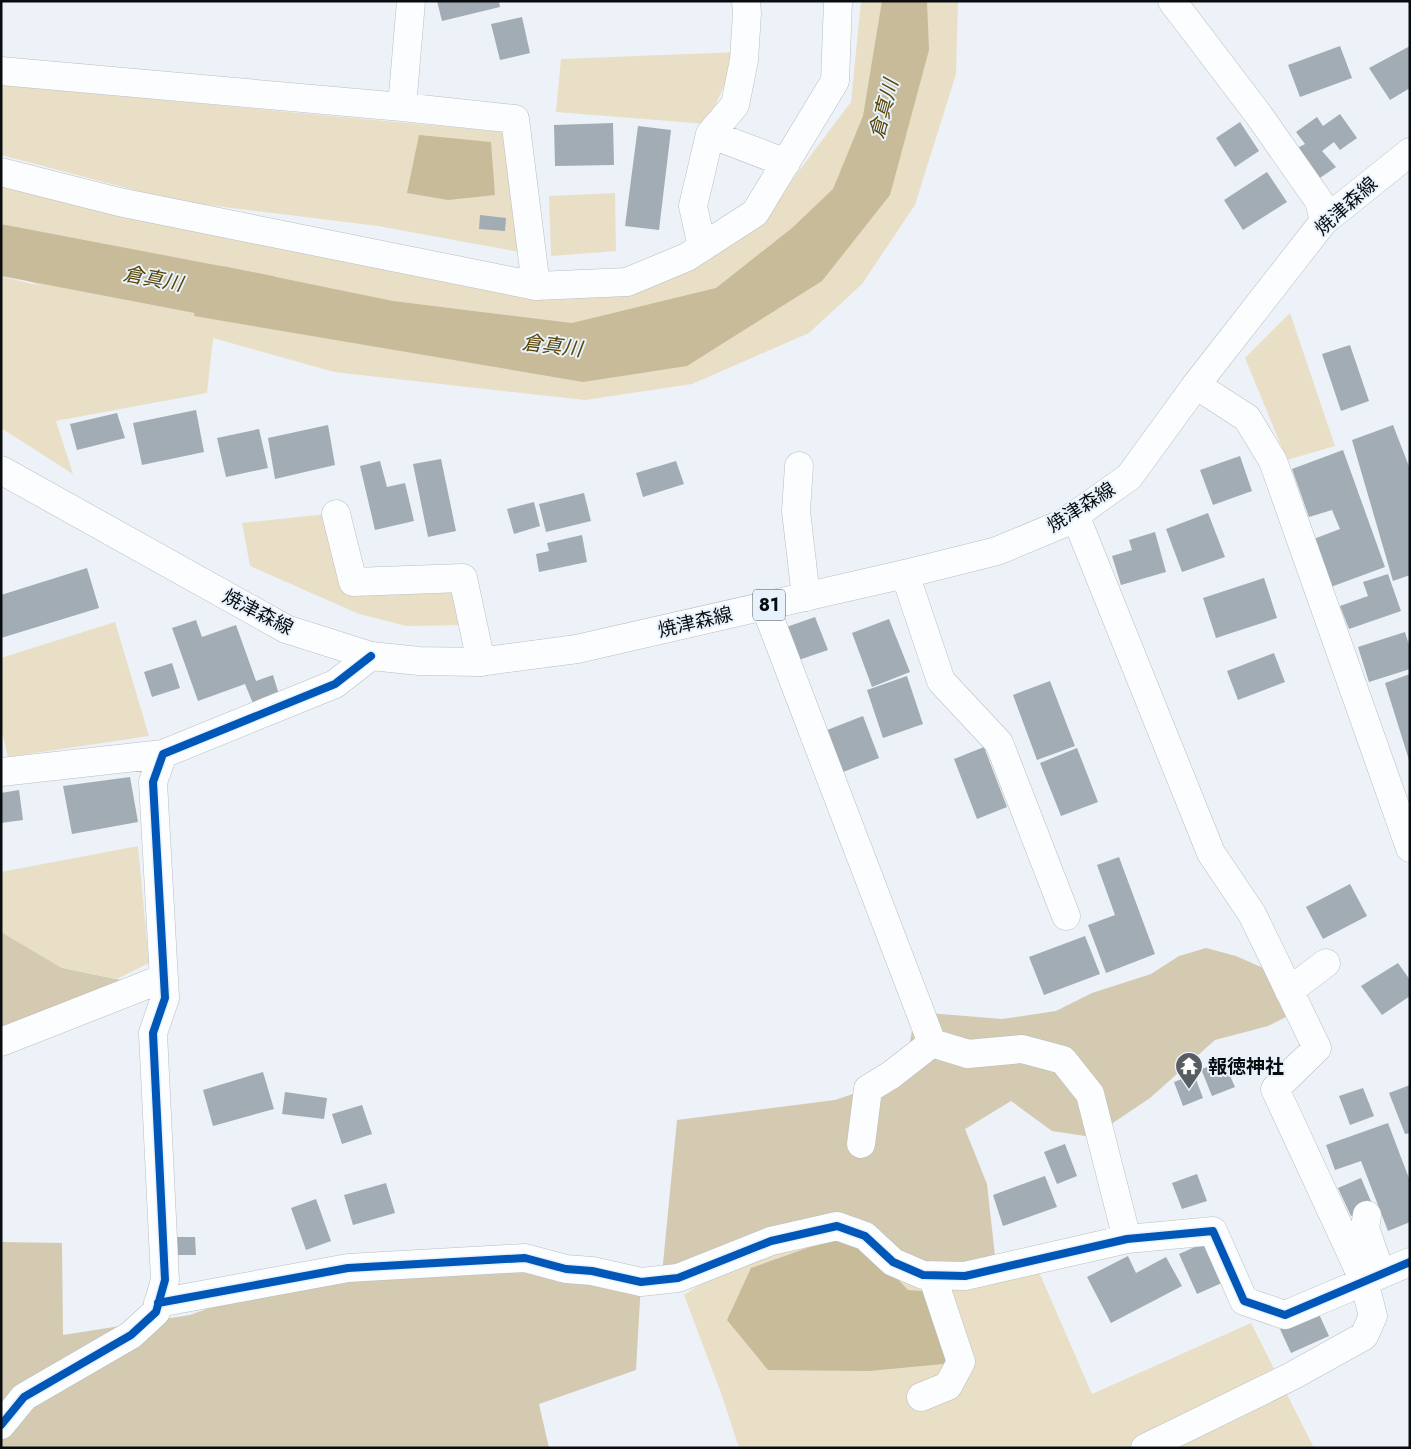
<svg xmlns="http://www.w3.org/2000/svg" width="1411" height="1449" font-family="Jost,'Noto Sans JP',sans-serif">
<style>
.green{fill:#e9dfc6}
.forest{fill:#d3cab1}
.water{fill:#c8bb9a}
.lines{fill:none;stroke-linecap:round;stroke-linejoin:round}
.river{stroke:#c8bb9a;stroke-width:51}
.building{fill:#a2acb5}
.minor-casing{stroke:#b9bec2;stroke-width:29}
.major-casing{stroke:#b9bec2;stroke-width:29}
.minor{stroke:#fcfdfe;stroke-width:28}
.major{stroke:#fcfdfe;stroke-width:28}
.cycleway-casing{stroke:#e8f2fc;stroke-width:11}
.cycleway{stroke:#0057b8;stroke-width:8}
.labels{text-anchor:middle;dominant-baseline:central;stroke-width:4;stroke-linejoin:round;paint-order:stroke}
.shield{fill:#e8f2fc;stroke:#4c5257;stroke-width:1}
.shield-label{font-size:18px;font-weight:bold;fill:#090d10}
.street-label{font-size:19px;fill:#090d10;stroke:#e8f2fc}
.poi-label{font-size:19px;font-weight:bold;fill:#090d10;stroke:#e8f2fc;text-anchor:start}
.water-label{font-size:20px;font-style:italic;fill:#5a4402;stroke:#e8f2fc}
</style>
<rect width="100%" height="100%" fill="#ecf2f7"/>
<!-- green -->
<path class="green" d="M861,1h97l-2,73 -41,131 -53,79 -53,49 -117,51 -107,16 -251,-28 -121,-34 -6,55 -151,28 17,53 -72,-46v-152l39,10 -21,-9 -18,-4v-101l612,116 164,-88 74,-98z
M739,52l-32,72 -151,-12 5,-53z
M1,85l514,48 4,119 -141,-26 -202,-25 -175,-46z
M615,193l1,58 -65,5 -2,-60z
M1290,313l45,133 -48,14 -42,-102z
M327,514l20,68 107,7 13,36 -61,1 -47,-12 -109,-48 -8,-43z
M115,622l34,114 -141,21 -7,-29v-70z
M138,846l11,117 -32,16 -55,-11 -61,-36v-60z
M837,1226l202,46 53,122 159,-71 63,125h-575l-18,-55 -37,-98 70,-47z"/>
<!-- forest -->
<path class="forest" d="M1,932l61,36 83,17 -144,57z
M1206,948l30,8 27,12 18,30 5,19 -18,9 -53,14 -65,58 -58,39 -40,-6 -41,-30 -46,28 22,55 8,72 -19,10 -52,-1 -76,-44 -186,53 15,-154 158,-20 33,-11 39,-34 9,-43 86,7 54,-8 36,-18 59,-19 28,-18z
M1,1242l61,1 1,92 127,-20 76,-28 259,-29 116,24 -5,88 -97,34 10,44h-548z"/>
<!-- water -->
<path class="water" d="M882,1h45l2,49 -39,145 -68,86 -135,85 -104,16 -389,-66 9,-52 24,3 166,34 179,22 144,-35 76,-60 41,-39 30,-73z
M419,135l72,7 4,53 -47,5 -41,-7z
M1,235l137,28 46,3 -5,30 -71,-20 -26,1 -81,-20z
M836,1238l25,3 47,49 28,2 17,71 -84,8 -101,-1 -41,-50 24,-52z"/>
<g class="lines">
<!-- river -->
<path class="river" d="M1,250l267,51"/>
</g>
<!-- building -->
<path class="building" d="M437,1h62l1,6 -58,14z
M522,17l8,36 -30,7 -9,-36z
M1340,46l12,32 -52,19 -12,-32z
M1410,46v42l-20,12 -21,-32z
M1340,114l17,24 -17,12 -6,-8 -12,9 14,16 -25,17 -25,-30 19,-10 -9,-12 21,-15 6,9z
M1240,122l19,29 -24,16 -19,-29z
M613,123l1,42 -59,1 -1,-41z
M638,126l33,4 -12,100 -34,-4z
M1267,172l20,30 -44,28 -19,-30z
M480,215l26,3 -1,13 -26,-2z
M1350,345l19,56 -28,10 -19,-57z
M196,410l8,42 -62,13 -9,-42z
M117,413l8,25 -48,12 -7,-26z
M328,425l7,40 -60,14 -7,-41z
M1393,425l17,44v106l-17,6 -41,-141z
M259,429l9,39 -42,9 -9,-39z
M1343,450l42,117 -57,21 -17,-48 29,-11 -8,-19 -23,7 -17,-48z
M1240,456l12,35 -39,14 -13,-35z
M441,459l15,72 -28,6 -15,-73z
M380,461l7,26 18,-4 9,38 -39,9 -15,-64z
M676,461l8,23 -41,13 -7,-24z
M584,493l7,28 -45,11 -7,-28z
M534,502l6,24 -26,8 -7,-25z
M1208,513l17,44 -43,15 -16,-43z
M1155,532l11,40 -45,13 -9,-29 20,-6 -3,-10z
M582,535l5,27 -48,10 -3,-18 13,-3 -2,-8z
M87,568l12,40 -98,30v-43z
M1388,574l13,37 -52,18 -9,-23 28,-10 -5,-14z
M1264,578l13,40 -61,20 -13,-40z
M815,617l13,33 -38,13 -12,-33z
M889,619l21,53 -38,15 -20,-54z
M196,620l6,17 34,-12 20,56 17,-6 7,23 -26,8 -9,-22 -47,17 -26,-73z
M1405,632l5,16v21l-41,13 -11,-35z
M1274,653l11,29 -47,18 -11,-29z
M172,663l8,25 -28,9 -8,-25z
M1410,674v85l-1,1 -24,-77z
M907,676l16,48 -40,14 -16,-48z
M1050,681l25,65 -38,14 -24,-65z
M863,716l16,42 -41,16 -16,-42z
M984,747l23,60 -30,12 -23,-60z
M1077,748l21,54 -37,14 -21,-53z
M130,777l8,45 -66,12 -9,-48z
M19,790l4,30 -22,3v-30z
M1119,857l36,97 -49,19 -18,-48 27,-10 -18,-50z
M1350,884l17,32 -44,23 -17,-32z
M1085,936l15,38 -56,21 -15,-38z
M1398,963l12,17v16l-28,19 -21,-29z
M1224,1062l11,25 -23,9 -11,-27z
M263,1072l11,37 -61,17 -10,-36z
M1194,1074l9,24 -20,8 -9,-24z
M1410,1085v48l-5,1 -16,-41z
M1363,1088l11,28 -24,9 -11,-29z
M285,1092l42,6 -3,21 -42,-5z
M362,1105l10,29 -30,10 -10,-30z
M1388,1123l22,58v41l-22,9 -27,-70 -26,9 -9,-25z
M1065,1144l12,32 -20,8 -13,-32z
M1197,1174l10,27 -25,8 -10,-26z
M1045,1176l12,31 -54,19 -10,-31z
M1361,1178l12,28 -22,10 -13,-28z
M386,1183l9,30 -42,12 -9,-30z
M316,1199l15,42 -25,9 -15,-42z
M176,1237h19l1,18h-20z
M1206,1242l18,40 -27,12 -18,-40z
M1128,1256l8,17 30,-16 16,29 -71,37 -24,-46z
M1318,1312l11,24 -38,17 -11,-24z"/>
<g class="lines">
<defs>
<path id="minor" d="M1172,1l86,113 61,87 5,20
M1,71l401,36 9,-106
M402,107l113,12 21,167
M710,134l76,29
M1,172l118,30 417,84 91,-4 60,-25 68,-44 80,-132 3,-80
M702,247l-9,-41 17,-72 25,-29 9,-45 3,-47 -1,-12
M1196,385l51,33 26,43 137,387
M799,466l-3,45 10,86
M336,514l17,68 110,-4 18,84
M1075,515l136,338 41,61 65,134 -42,41 89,192 9,35 -9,20 -72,40 -147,72
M905,574l36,107 58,62 67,173
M765,606l167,437 36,11 54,-5 41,11 27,34 37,145
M1,772l162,-18
M1289,991l37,-28
M1,1042l163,-64
M861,1144l7,-55 23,-14 41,-32
M1367,1215l-2,13 16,46
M158,1303l190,-35 177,-10 41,11 26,2 49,11 37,-4 93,-37 66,-15 28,10 28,26 30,13 42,1 162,-37 86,-8 31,70 41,14 125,-53
M921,1397l27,-11 13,-24 -29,-87
M1,1425l23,-28 107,-62 25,-23 9,-32 -12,-247 12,-35 -12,-216 10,-28 172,-70 36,-28"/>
<path id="major" d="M1,470l285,159 85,27 48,5 59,1 99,-13 328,-75 92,-23 67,-28 65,-46 67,-92 128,-164 86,-69"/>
</defs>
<!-- minor casing -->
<use href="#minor" class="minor-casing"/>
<!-- major casing -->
<use href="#major" class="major-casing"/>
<!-- minor -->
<use href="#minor" class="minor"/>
<!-- major -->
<use href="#major" class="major"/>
<defs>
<path id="cycleway" d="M158,1303l190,-35 177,-10 41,11 26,2 49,11 37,-4 93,-37 66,-15 28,10 28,26 30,13 42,1 162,-37 86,-8 31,70 41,14 125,-53
M1,1425l23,-28 107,-62 25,-23 9,-32 -12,-247 12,-35 -12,-216 10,-28 172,-70 36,-28"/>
</defs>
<!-- cycleway casing -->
<use href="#cycleway" class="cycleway-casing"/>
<!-- cycleway -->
<use href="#cycleway" class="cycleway"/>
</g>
<!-- icons -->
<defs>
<symbol id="temple-pin" viewBox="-11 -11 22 30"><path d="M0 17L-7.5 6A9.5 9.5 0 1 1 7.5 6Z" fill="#585d61" stroke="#e8f2fc"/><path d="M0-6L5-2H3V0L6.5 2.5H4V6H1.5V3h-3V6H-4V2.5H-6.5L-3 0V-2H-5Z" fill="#fff"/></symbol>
</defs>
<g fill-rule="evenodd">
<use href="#temple-pin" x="1173" y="1050" width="32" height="43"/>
</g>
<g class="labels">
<!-- shield labels -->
<rect class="shield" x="753" y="589.5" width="32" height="31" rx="4"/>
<g class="shield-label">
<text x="769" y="605">81</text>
</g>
<!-- street labels -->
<g class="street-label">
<text transform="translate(1346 206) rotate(-42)">焼津森線</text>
<text transform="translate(1081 507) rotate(-32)">焼津森線</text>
<text transform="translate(258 612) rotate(27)">焼津森線</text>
<text transform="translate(695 622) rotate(-13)">焼津森線</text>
</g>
<!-- poi labels -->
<g class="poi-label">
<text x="1208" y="1066">報徳神社</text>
</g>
<!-- water labels -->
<g class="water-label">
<text transform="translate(884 109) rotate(-75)">倉真川</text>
<text transform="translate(153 279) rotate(11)">倉真川</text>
<text transform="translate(552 346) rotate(7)">倉真川</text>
</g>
</g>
<!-- border -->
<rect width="1411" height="1449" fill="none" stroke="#090d10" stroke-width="5"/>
</svg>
